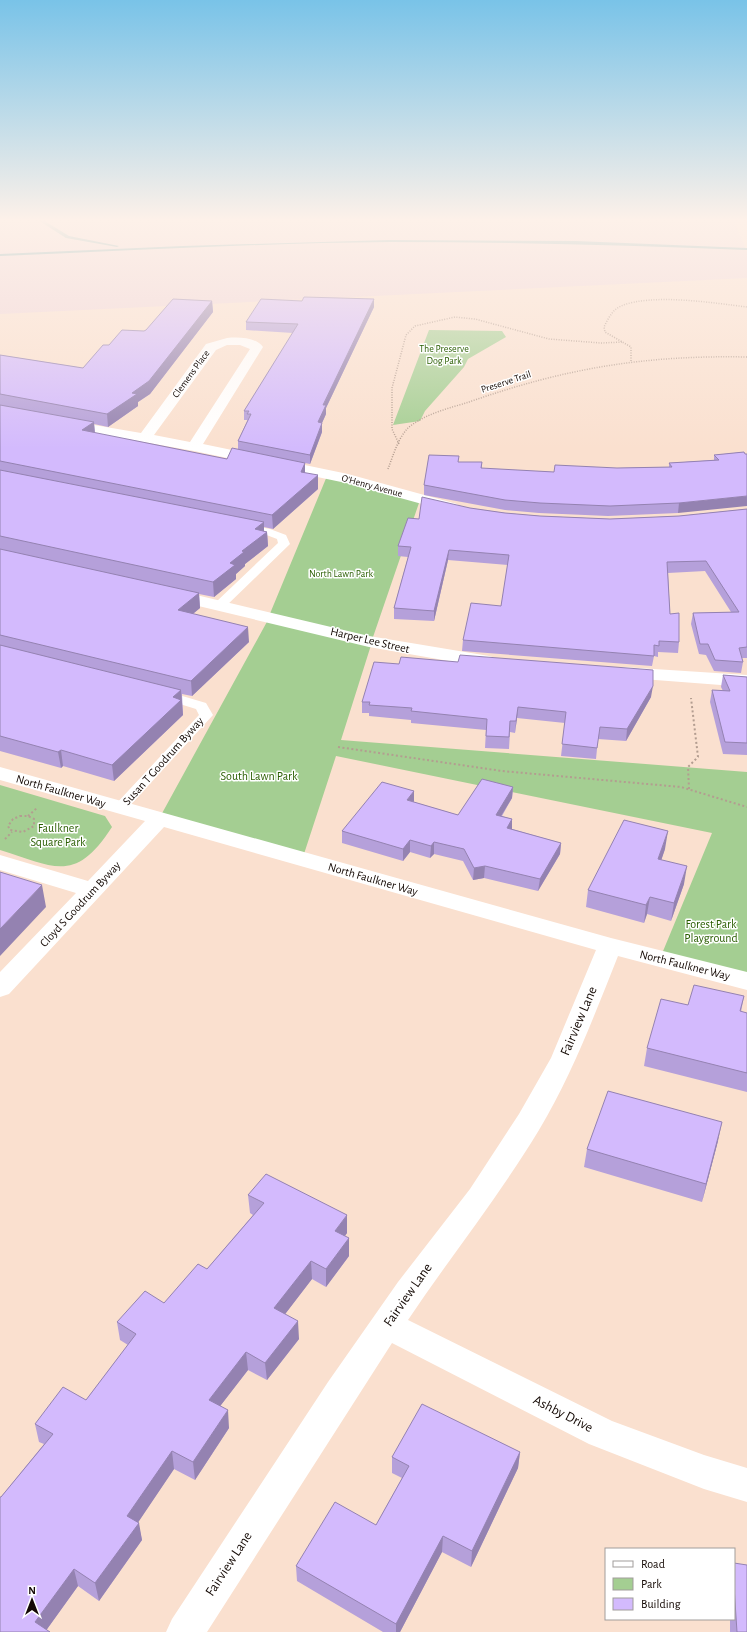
<svg xmlns="http://www.w3.org/2000/svg" width="747" height="1632" font-family="'Alegreya Sans',sans-serif">
<style>
.education{fill:#efd4d8}
.green{fill:#a4ce92}
.lines{fill:none;stroke-linecap:round;stroke-linejoin:round}
.stream{fill:#579ba4;fill-rule:evenodd}
.path-far1{stroke:#b39d90;stroke-width:1.5;stroke-dasharray:1 1.5;stroke-linecap:butt}
.path{stroke:#b39d90;stroke-width:2;stroke-dasharray:2 2.5;stroke-linecap:butt}
.lane{fill:#fff;fill-rule:evenodd}
.street{fill:#fff;fill-rule:evenodd}
.wall{fill:#b5a0da}
.shaded-wall{fill:#9482b1}
.building{fill:#d3bafd;stroke:#9482b1}
.labels{text-anchor:middle;dominant-baseline:central;stroke-width:3;stroke-linejoin:round;paint-order:stroke}
.far-park-label{font-size:10px;fill:#295d01;stroke:#fff}
.far-street-label{font-size:10px;fill:#140904;stroke:#fff}
.street-label{font-size:12px;fill:#140904;stroke:#fff}
.park-label{font-size:12px;fill:#295d01;stroke:#fff}
.near-street-label{font-size:14px;fill:#140904;stroke:#fff}
</style>
<rect width="100%" height="100%" fill="#fae0cf"/>
<!-- education -->
<path class="education" d="M0,220h734l13,32v26l-747,36z"/>
<!-- green -->
<path class="green" d="M429,330l73,1 4,6 -38,22 -4,8 -39,44 -5,10 -27,4z
M327,476l93,24 -48,140 -103,-24z
M269,618l103,24 -31,98 406,32v206l-86,-22 51,-123 -376,-77 -33,101 -143,-40z
M0,785l105,31 7,11c-37,57 -57,40 -112,23z"/>
<g class="lines">
<!-- stream -->
<path class="stream" d="M38,220h5l26,16 50,10 -2,1 -51,-9z
M389,240l187,1 171,7v2c-119,-5 -238,-8 -357,-8 -130,1 -260,9 -390,14v-2l183,-8z"/>
<!-- path-far1 -->
<path class="path-far1" d="M631,361v-14l-26,-15 -1,-5c4,-8 8,-17 17,-21 31,-13 93,-3 126,1
M399,444l-7,-15v-41l14,-53 9,-9 40,-9 20,2 74,20 52,4 22,-1
M388,469c5,-13 10,-31 20,-41 16,-14 42,-20 61,-26 97,-34 176,-47 278,-45"/>
<!-- path -->
<path class="path" d="M338,747l164,24 179,16 66,20
M689,789l-1,-22 10,-10 -7,-59
M20,816h8l6,3v7l-11,6 -13,-2 -2,-4 5,-7z
M28,816l10,-9
M5,839l7,-7"/>
<!-- lane -->
<path class="lane" d="M248,525l22,4 16,6 4,9 -66,64h-8l-2,-3 2,-3 62,-59 -1,-4 -13,-5 -20,-4 -2,-2 2,-2z
M162,690l44,13 7,12 -88,96h-10l-2,-3 2,-3 84,-90 -3,-6 -39,-12 -2,-3 2,-3z"/>
<!-- street -->
<path class="street" d="M227,338c11,-1 29,-1 36,9l-60,97 145,30 109,30 2,3 -2,3 -6,2 -105,-29 -152,-32 -129,-23 -5,-1 -2,-3 2,-3 5,-1 76,13 65,-89zM227,345h13l10,4 -60,93 -36,-7 62,-85z
M171,589l198,47 120,20 7,2 2,4 -2,4 -7,2 -120,-21 -204,-49 -3,-4 3,-4z
M623,667l124,8v12l-131,-10 -3,-4 3,-4z
M0,767l611,171 136,34v18l-129,-34c-24,60 -46,119 -79,174 -40,66 -88,126 -131,190l204,101 92,34 43,13v34l-43,-13 -115,-45 -197,-101 -185,289h-41l6,-13 156,-237 70,-100 72,-93 49,-75 32,-56 45,-108 -432,-123 -155,167 -9,3v-25l76,-79 -76,-23v-15l88,26 57,-60 -145,-41z"/>
</g>
<!-- wall -->
<path class="wall" d="M212,301l1,11 -63,82 -12,8v4l-30,21 -14,-3 1,9 132,26 11,-10v-8l9,-20v-1h-3v-9l49,-78 -47,-3v-8l128,-15 -48,101v6l-4,9v9l-12,32 -5,-1v10l13,16 -45,40 -9,-2v4l3,1 1,14 -23,18v2l-9,8v5l-22,18 -15,-3 1,14 -7,6 56,28 -57,54 -10,-2 1,21 -69,66 -51,-15 -2,2 -61,-17v-396l83,13 26,-23 35,-14z
M744,452l-66,61 -70,3 -69,-3 -34,-3 -81,-15v-10l35,-23h23v7l72,3 63,-4 52,-1v-4l45,-3v-5z
M470,508l35,5 35,3 70,3 69,-3 68,-7v149h-5l1,4 -2,11 -27,-2 -8,-16 -7,-1 -8,-30 2,-11 38,-1 -26,-41 -37,2 2,41 9,28 -1,11 -20,-1v5l-4,-1 -2,10 -190,-15 1,-11 38,-34 7,-41 -60,-5 -14,61 -40,-2v-11l14,-51 -10,-1v-10l21,-27z
M723,675l24,2v78l-24,-1 -13,-52 2,-12 11,1 -2,-4z
M651,697l-25,44 -28,-2 -2,20 -35,-3 4,-33 -48,-5 -2,15 -5,-1 -1,17 -24,-1 1,-18 -75,-7v-3l-42,-4v-3h-7v-11z
M513,787l-1,11 -10,18 10,3v10l49,14 -1,11 -22,37 -54,-13 -11,2 -10,-19 -29,-7 -4,4 -20,-6 -7,9 -61,-18v-12l72,-29 44,13z
M665,849l-4,11 23,24 -13,37 -24,-7 -3,9 -58,-16 2,-17z
M744,996l-3,16 6,1v79l-103,-26 3,-18 41,-43z
M718,1141l-16,61 -118,-35 3,-18z
M248,1195l99,38 -2,3 4,20 -23,31 -14,-8 -27,35 14,25 -32,41 -19,-10 -28,36 9,22 -34,52 -21,-11 -36,53 4,18 -43,61 -21,-15 -31,43 -47,3 1,-135 43,-53 -5,-2 -4,-18 51,-24 42,-55 -8,-5 -3,-18 47,-19 43,-34 46,-54 -3,-2z
M520,1452l-2,16 -47,99 -29,-15 -42,80h-17l-86,-51 -1,-15 80,-41 26,-47 -10,-5v-16z
M734,1563l13,69h-17v-13h4z"/>
<!-- shaded-wall -->
<path class="shaded-wall" d="M374,299v8l-48,101v6l-8,18v-10l5,-17z
M212,301l1,11 -63,82 -12,8v4l-30,21 -1,-13 25,-21z
M94,422l1,13 -13,-5z
M322,423v9l-12,32v-9z
M305,463v13l-4,-4z
M318,475v14l-45,40 -1,-14z
M747,496v10l-69,7 1,-10z
M264,522v12l3,-2 1,14 -23,18v2l-9,8v5l-22,18 -1,-15 17,-19 12,-12 13,-22z
M449,550l-1,10 -14,61v-10z
M199,593l1,15 -21,17 -1,-15z
M248,627l1,15 -57,54 -1,-15z
M653,686l-2,11 -25,44 1,-12z
M181,690l2,25 -69,66 -2,-16 61,-68z
M518,707l-1,11 -2,15 1,-12z
M61,750l2,16 -2,2 -3,-16z
M513,787l-1,11 -17,28 1,-11z
M414,791v11l-7,-2z
M512,819v11l-5,-2z
M668,831l-3,18 -9,27 2,-17z
M410,840v12l-7,9v-12z
M434,842v12l-4,4 1,-12z
M561,843l-1,11 -22,37 2,-12z
M485,866l-1,12 -11,2 1,-12z
M687,866l-3,18 -13,37 3,-18z
M42,885l4,22 -46,49v-27z
M650,897l-3,17 -3,9 2,-18z
M722,1122l-4,19 -16,61 4,-18z
M347,1215v18l-12,16v-18z
M349,1238v18l-23,31v-18z
M311,1261l1,18 -36,47 -2,-18z
M298,1321l1,18 -32,41 -2,-17z
M246,1352l2,18 -37,48 -2,-18z
M228,1410l1,18 -34,52 -2,-18z
M172,1451l2,18 -43,64 -4,-17z
M520,1452l-2,16 -47,99 1,-16z
M139,1523l3,17 -43,61 -4,-18z
M443,1536l-1,16 -42,80h-4v-8z
M74,1569l4,17 -33,46 -10,-10z"/>
<!-- building -->
<path class="building" d="M304,297l70,2 -51,106h3l-8,17 4,1 -12,32 -72,-14 13,-27h-4l2,-3h-5l54,-87 -52,-2 15,-23 41,2z
M173,299l39,2 -63,80 -17,12 5,1 -30,20 -107,-20v-39l83,13 20,-23h6l13,-15 22,1 2,-1z
M0,405l94,17 -12,8 145,29 5,-11 73,15 -4,9 17,3 -46,40 -272,-54z
M744,452l1,2h2v42l-68,7 -69,3 -70,-3 -35,-3 -81,-15 5,-30 30,1 -1,6h24l-1,6 73,4 1,-7 62,3 55,-1 -3,-4 50,-3 -5,-5z
M0,470l264,52 -9,7 12,3 -25,19 2,1 -14,11 5,2 -22,17 -213,-46z
M422,497l48,11 35,5 35,3 70,3 69,-3 68,-7v138l-8,1 4,14 -28,-2 -7,-16h-8l-7,-31 46,-1 -33,-51 -39,1 3,52 9,-1v29l-20,-1v5l-5,-1v11l-191,-16 8,-37 30,3 8,-51 -60,-5 -15,61 -40,-3 17,-61 -13,-1 10,-28 11,1z
M0,549l199,44 -21,17 70,17 -57,54 -191,-46z
M0,645l181,45 -8,7 8,3 -69,65 -51,-15 -3,2 -58,-16z
M460,655l193,15v16l-26,43 -27,-2 -3,21 -35,-4 4,-32 -48,-5 -2,14h-6l-1,16 -23,-1 1,-17 -76,-8 1,-3 -43,-3 1,-3h-8l12,-40 25,2 2,-7 57,5z
M723,675l24,2v66l-22,-1 -13,-52 18,1z
M482,779l31,8 -17,28 16,4 -5,9 54,15 -21,36 -55,-13 -11,2 -10,-19 -30,-7 -3,4 -21,-6 -7,9 -61,-18 40,-49 32,9 -7,9 51,15z
M624,820l44,11 -10,28 29,7 -13,37 -24,-6 -4,8 -58,-15z
M0,872l42,13 -42,44z
M694,985l50,11 -4,15 7,2v60l-100,-25 14,-49 27,6z
M608,1091l114,31 -16,62 -119,-35z
M266,1174l81,41 -12,16 14,7 -23,31 -15,-8 -37,47 24,13 -33,42 -19,-11 -37,48 19,10 -35,52 -21,-11 -45,65 12,7 -44,60 -21,-14 -39,53 15,10h-50v-135h1l52,-63 -18,-10 28,-37 23,13 50,-66 -19,-12 28,-31 19,12 34,-39 9,5 57,-66 -16,-8z
M422,1404l98,48 -48,99 -29,-15 -47,88 -100,-58 39,-64 41,23 33,-59 -17,-9z
M734,1563l13,2v67h-10l-3,-46z"/>
<!-- sky -->
<linearGradient id="sky" x2="0" y2="1"><stop stop-color="#79c3e8"/><stop offset="0.49" stop-color="#fdf1e9"/><stop offset="1" stop-color="#fdf1e9" stop-opacity="0"/></linearGradient>
<rect width="747" height="449" fill="url(#sky)"/>
<g class="labels">
<!-- far-park labels -->
<g class="far-park-label">
<text x="444" y="349">The Preserve<tspan x="444" dy="12">Dog Park</tspan></text>
<text x="341" y="574">North Lawn Park</text>
</g>
<!-- far-street labels -->
<g class="far-street-label">
<text transform="translate(191 374) rotate(-54)">Clemens Place</text>
<text transform="translate(506 382) rotate(-18)">Preserve Trail</text>
<text transform="translate(372 486) rotate(15)">O'Henry Avenue</text>
</g>
<!-- street labels -->
<g class="street-label">
<text transform="translate(370 640) rotate(13)">Harper Lee Street</text>
<text transform="translate(163 761) rotate(-48)">Susan T Goodrum Byway</text>
<text transform="translate(61 791) rotate(16)">North Faulkner Way</text>
<text transform="translate(373 879) rotate(16)">North Faulkner Way</text>
<text transform="translate(80 904) rotate(-47)">Cloyd S Goodrum Byway</text>
<text transform="translate(685 965) rotate(14)">North Faulkner Way</text>
</g>
<!-- park labels -->
<g class="park-label">
<text x="259" y="776">South Lawn Park</text>
<text x="58" y="828">Faulkner<tspan x="58" dy="14">Square Park</tspan></text>
<text x="711" y="924">Forest Park<tspan x="711" dy="14">Playground</tspan></text>
</g>
<!-- near-street labels -->
<g class="near-street-label">
<text transform="translate(579 1021) rotate(-67)">Fairview Lane</text>
<text transform="translate(408 1295) rotate(-55)">Fairview Lane</text>
<text transform="translate(563 1414) rotate(27)">Ashby Drive</text>
<text transform="translate(229 1564) rotate(-57)">Fairview Lane</text>
</g>
</g>
<!-- legend -->
<rect x="605" y="1548" width="130" height="72" fill="#ffffff" stroke="#a19d9b"/>
<rect x="613" y="1561" width="20" height="6" fill="#ffffff" stroke="#a19d9b"/>
<text x="641" y="1568" font-size="12" fill="#140904">Road</text>
<rect x="613" y="1578" width="20" height="12" fill="#a4ce92" stroke="#a19d9b"/>
<text x="641" y="1588" font-size="12" fill="#140904">Park</text>
<rect x="613" y="1598" width="20" height="12" fill="#d3bafd" stroke="#a19d9b"/>
<text x="641" y="1608" font-size="12" fill="#140904">Building</text>
<!-- north arrow -->
<g transform="translate(32 1600)" stroke="#ffffff" stroke-width="3" paint-order="stroke">
<path d="M0-3L7 15L0 10L-7 15Z" fill="#140904"/>
<text y="-6" font-size="11" font-weight="bold" text-anchor="middle" fill="#140904">N</text>
</g>
</svg>
